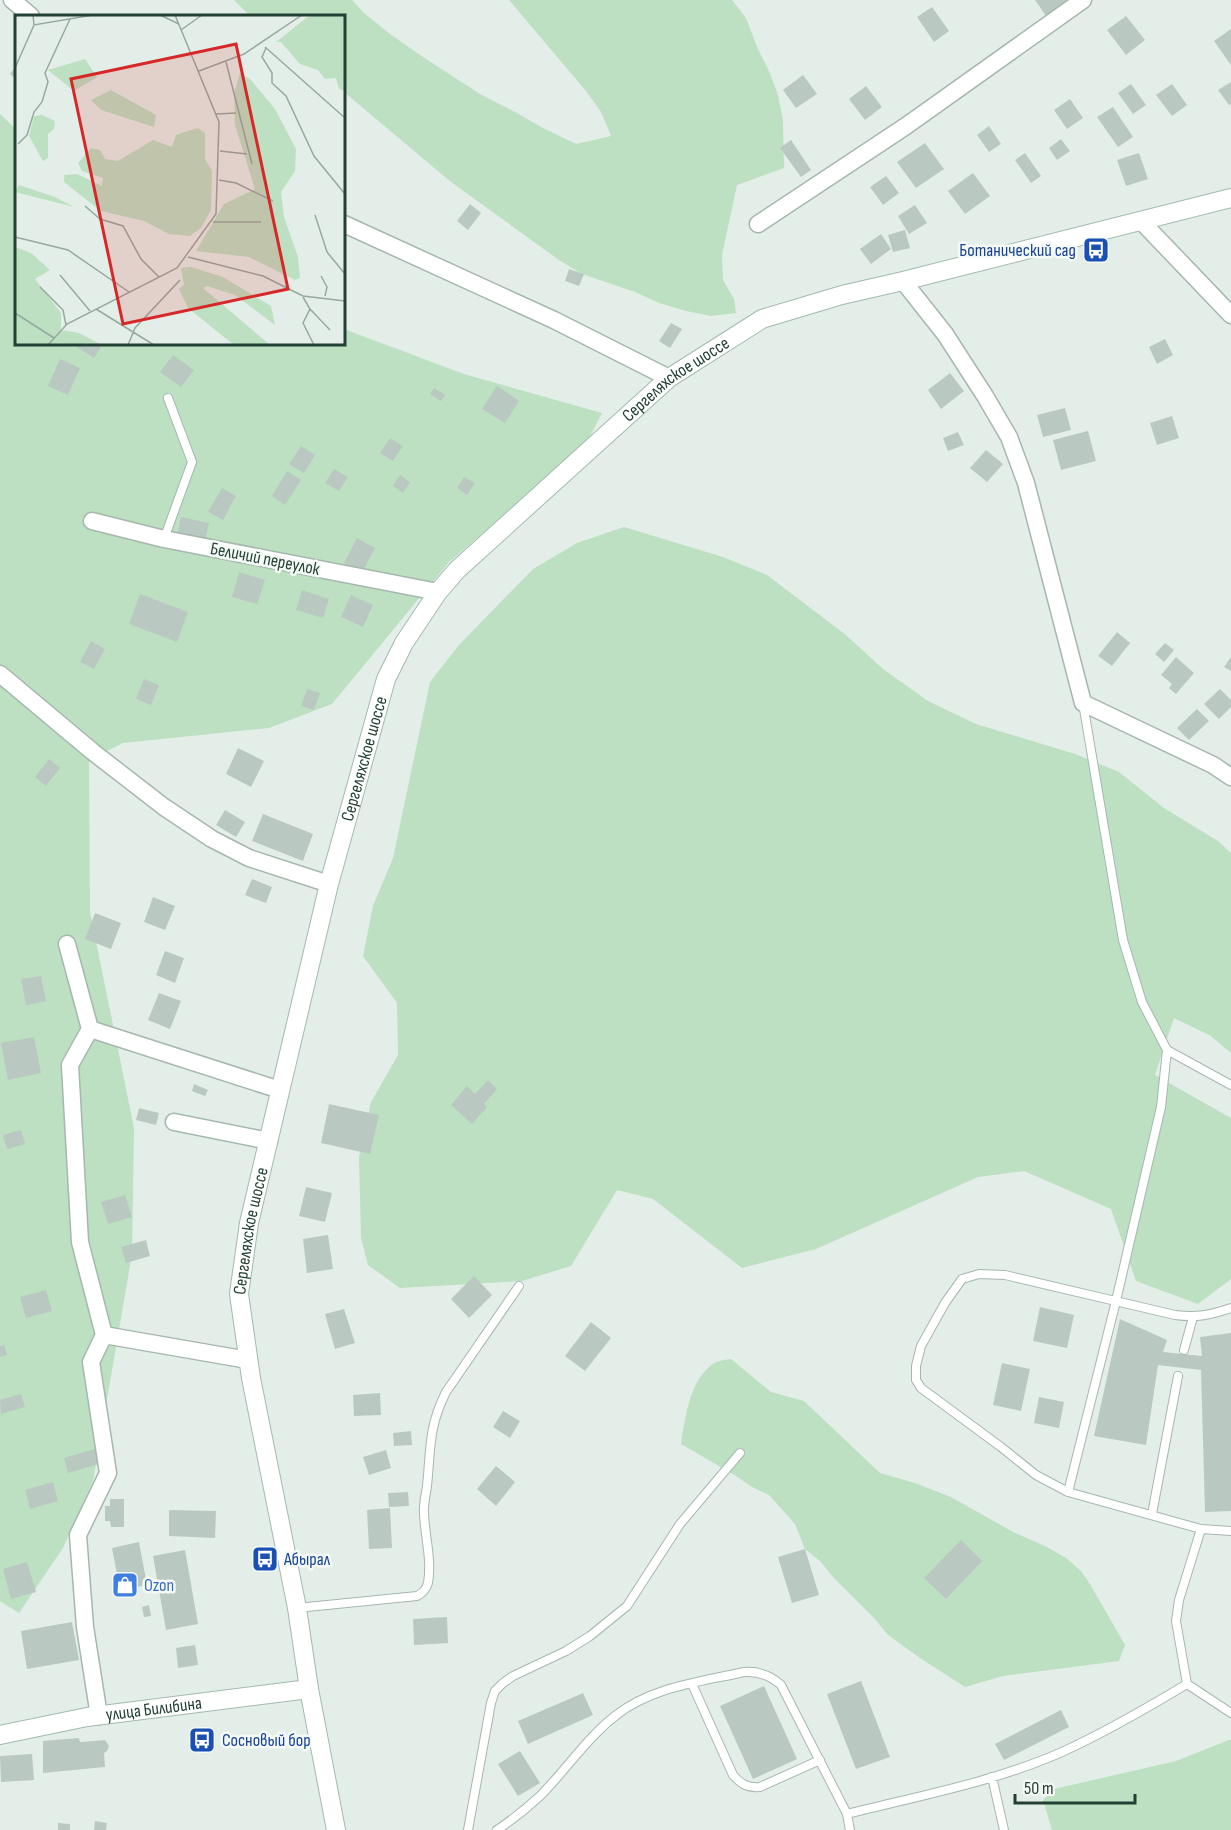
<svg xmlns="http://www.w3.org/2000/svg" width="1231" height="1830" font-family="'Sofia Sans Condensed',sans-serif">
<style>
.green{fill:#bce0c1}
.building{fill:#b9c9c1}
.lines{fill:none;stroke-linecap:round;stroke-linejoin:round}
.service-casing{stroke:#a6b7ae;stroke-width:10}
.minor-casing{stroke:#a6b7ae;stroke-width:19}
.secondary-casing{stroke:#a2baae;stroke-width:20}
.service{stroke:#fff;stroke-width:8}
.minor{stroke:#fff;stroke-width:16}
.secondary{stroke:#fff;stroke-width:18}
.labels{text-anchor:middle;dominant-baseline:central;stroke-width:5;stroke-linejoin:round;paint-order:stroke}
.transit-label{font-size:18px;fill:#164399;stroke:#f5faf7;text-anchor:start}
.street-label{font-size:18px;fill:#224134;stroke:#f5faf7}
.shop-label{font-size:18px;fill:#366cbe;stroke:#f5faf7;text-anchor:start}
.inset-road{fill:none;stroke:#96a9a0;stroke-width:1.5}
.view{fill:#d62828;fill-opacity:0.15;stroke:#d62828;stroke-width:3}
.inset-edge{fill:none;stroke:#224134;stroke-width:3}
</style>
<rect width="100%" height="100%" fill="#e4eee8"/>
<!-- green -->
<path class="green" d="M234,0h118l12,13 26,21 33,23 57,37 37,19 24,14 35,17 35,-8 -10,-24 -15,-21 -77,-91h223l14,18 11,29 12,24 9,24 5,25 1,48 -47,17 -15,70 1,25 11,19 2,14 -25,3 -25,-5 -27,-8 -24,-11 -53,-18 -23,-14 -108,-78 -107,-90v-76h-94z
M0,114l16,15v215h328v-15l120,45 138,39 -17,33 -136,116 -117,142 -63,24 -146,15 -34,17 1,152 44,216 -2,126 -39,227 -30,67 -44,65 -19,-12z
M624,527l99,30 44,18 79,60 37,34 45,32 48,23 99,30 44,18 45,36 54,33 13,12v200l-20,-17 -37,-18 -19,57 76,43v161l-33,25 -62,-23 -25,-72 -87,-38 -46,6 -162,72 -74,19 -89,-69 -36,-9 -46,76 -49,15 -122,7 -32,-23 -7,-27 -2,-81 12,-55 27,-47 -1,-52 -34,-47 10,-50 20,-48 37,-176 29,-37 74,-76 44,-26z
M731,1359l40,33 33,9 76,72 35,10 36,14 62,35 34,15 19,11 15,13 9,13 35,61 -6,16 -116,15 -38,11 -45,-29 -32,-23 -14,-17 -41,-41 -12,-15 -16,-13 -10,-25 -26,-29 -17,-8 -16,-11 -55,-32c4,-26 9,-65 32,-80 5,-4 12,-4 18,-5z
M1229,1740h2v90h-179l-9,-30 11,-11 122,-28z"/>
<!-- building -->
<path class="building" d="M1035,0h35l-24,16z
M932,7l17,24 -15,11 -17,-25z
M1126,16l19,24 -19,15 -19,-25z
M1231,29v36l-17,-24z
M16,66v13l-6,-5z
M803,75l14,19 -21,14 -13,-18z
M1231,82v22l-2,1 -11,-15z
M1131,84l15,21 -13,9 -15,-21z
M1172,84l15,21 -15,11 -16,-21z
M866,86l16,21 -17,13 -16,-21z
M1070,99l13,19 -16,11 -13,-19z
M1113,107l20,30 -15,10 -21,-30z
M989,126l12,18 -12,8 -12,-17z
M1061,139l9,12 -13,9 -8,-12z
M791,140l20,30 -10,7 -21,-29z
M925,143l19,26 -28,19 -19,-26z
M1025,153l16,23 -10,7 -16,-23z
M1139,153l9,26 -22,7 -9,-26z
M973,173l17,23 -25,18 -17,-23z
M886,176l13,17 -16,12 -13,-18z
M470,204l11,9 -13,17 -11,-9z
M915,205l12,18 -18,11 -11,-18z
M905,230l5,18 -17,4 -5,-17z
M881,234l10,15 -20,15 -11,-15z
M569,269l15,5 -5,12 -14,-5z
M671,323l11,6 -12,19 -11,-7z
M1165,339l8,16 -16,9 -8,-17z
M79,344h24l-9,14 -17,-11z
M173,355l21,15 -13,17 -21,-15z
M60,359l20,9 -12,27 -20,-9z
M950,373l14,18 -23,18 -13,-19z
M497,386l22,15 -14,22 -23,-14z
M434,388l11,7 -4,6 -11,-7z
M1065,408l6,22 -28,7 -6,-22z
M1172,416l7,22 -22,7 -7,-22z
M1088,431l8,30 -35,9 -8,-30z
M958,432l6,13 -16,6 -5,-13z
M390,438l13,8 -10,15 -13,-8z
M301,446l14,9 -11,18 -15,-9z
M986,450l17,14 -16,18 -17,-14z
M334,469l14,8 -9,14 -14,-8z
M287,471l14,9 -16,25 -13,-9z
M400,475l10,7 -7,11 -10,-7z
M464,477l11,6 -8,12 -10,-7z
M222,488l14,8 -13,24 -15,-8z
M181,517l28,6 -4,19 -28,-6z
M357,538l18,10 -13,25 -18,-10z
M239,572l26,8 -8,24 -25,-7z
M302,590l27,9 -6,19 -27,-8z
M140,594l48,18 -11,30 -48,-18z
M351,595l22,10 -10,22 -22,-10z
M1117,632l13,11 -18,23 -14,-10z
M91,641l14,8 -11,20 -14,-7z
M1165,643l9,7 -10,12 -9,-8z
M1176,657l18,16 -18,21 -7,-6 3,-4 -11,-9z
M1231,657v14l-7,-4z
M144,679l15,6 -8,20 -15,-6z
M307,689l13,4 -6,17 -13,-4z
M1220,689l11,11v7l-12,12 -15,-15z
M1197,709l12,12 -20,19 -12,-12z
M238,748l26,13 -13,26 -25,-13z
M49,759l11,9 -14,18 -11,-9z
M225,810l20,12 -9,15 -20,-12z
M263,814l50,20 -10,27 -51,-20z
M252,879l20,8 -6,16 -21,-8z
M153,897l22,9 -10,24 -21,-8z
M95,913l26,10 -10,26 -26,-10z
M165,951l19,7 -9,25 -19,-8z
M41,976l5,25 -20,4 -5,-26z
M159,993l22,8 -11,28 -22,-9z
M34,1037l7,36 -33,7 -7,-37z
M488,1080l9,9 -13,15 3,3 -15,17 -21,-19 16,-19 8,8z
M194,1084l14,6 -3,6 -13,-5z
M329,1104l50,11 -9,39 -49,-11z
M139,1108l20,5 -3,12 -20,-5z
M21,1130l4,14 -18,5 -4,-14z
M306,1187l26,6 -7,29 -26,-6z
M125,1195l7,22 -24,7 -7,-22z
M328,1235l5,34 -26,4 -4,-34z
M146,1240l4,16 -24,7 -5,-16z
M474,1276l18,19 -23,23 -18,-19z
M46,1290l6,21 -26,7 -6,-21z
M1040,1307l34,8 -7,33 -34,-7z
M344,1309l11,34 -20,6 -10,-35z
M1120,1319l47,21 -4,12 39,4 -2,-19 31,-4v178l-26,1 -4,-142 -43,-5 -12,80 -52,-9z
M591,1322l20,16 -26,33 -20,-15z
M4,1345l3,10 -7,2v-11z
M1002,1363l28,6 -9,42 -28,-6z
M380,1393l1,22 -27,1 -1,-21z
M21,1394l4,13 -24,7 -1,-14z
M1039,1397l25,5 -5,26 -25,-5z
M503,1411l17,10 -10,17 -17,-11z
M411,1431l1,14 -18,1 -1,-13z
M95,1449l4,15 -31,9 -4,-15z
M386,1450l5,18 -22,7 -6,-18z
M496,1466l19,16 -19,24 -19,-17z
M53,1482l5,19 -28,8 -5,-19z
M408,1492l1,14 -20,1 -1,-14z
M110,1499h14v28h-13l-1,-6h-5v-15h5z
M390,1508l2,40 -23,1 -2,-39z
M169,1510l47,1 -1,27 -46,-2z
M961,1540l21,21 -36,38 -22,-21z
M139,1542l8,43 -27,5 -8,-42z
M805,1549l14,46 -27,8 -14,-46z
M185,1550l13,74 -32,6 -13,-74z
M27,1562l9,30 -25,7 -8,-30z
M149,1605l2,11 -7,1 -2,-10z
M447,1617l1,26 -34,2 -1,-26z
M72,1622l7,38 -52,9 -6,-38z
M195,1645l3,20 -20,3 -2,-20z
M861,1681l29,76 -34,12 -29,-75z
M764,1686l33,73 -44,20 -33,-73z
M583,1693l10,22 -65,29 -10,-23z
M1061,1710l8,17 -65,33 -9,-16z
M79,1738l1,4 25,-2 4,6 -2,5 -3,2 1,14 -62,6v-32z
M520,1751l20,32 -22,13 -20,-32z
M32,1754l2,26 -33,2 -1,-26z
M95,1821l12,2 -1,7h-12z
M58,1823l12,1v6h-12z"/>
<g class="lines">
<defs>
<path id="service" d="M164,539l28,-77 -24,-64
M1167,1050l64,35
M1184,1350l9,-33
M1068,1492l48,-191 45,-194 6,-57 -25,-48 -19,-62 -40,-237
M1152,1514l26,-138
M1201,1529l30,2
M297,1608l120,-12c6,-3 9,-6 11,-13 4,-23 -3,-46 -4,-69 -1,-10 2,-19 3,-28 4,-38 1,-58 19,-94l73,-106
M692,1684l41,91c8,9 14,13 27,12l60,-27
M1187,1684l-11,-63 3,-21 22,-71 -133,-37 -32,-17 -35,-28 -80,-59 -5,-8v-14l5,-20 24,-43 17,-24 17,-5 26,1 170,40c22,3 35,0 56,-7
M992,1777l12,53
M847,1814c72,-18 147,-32 215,-62 44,-20 85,-44 125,-68l44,29
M468,1830l23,-127 4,-12 8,-8 10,-7 53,-25 24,-15 37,-30 53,-82 60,-71
M497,1830c15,-10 30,-22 43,-34 26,-26 46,-57 75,-80 36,-29 85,-34 129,-44 15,-1 26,3 37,13l66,129 3,16"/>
<path id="minor" d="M12,0l19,16
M1141,221l90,94
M344,224l210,96 115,58
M758,224l148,-98 177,-126
M903,281l42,53 40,62 24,41 17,46 57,220 130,62 18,12
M92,521l72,18 274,53
M0,674l93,78 71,55 48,32 37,19 80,26
M67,944l23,85 -20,36 10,177 24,93 -13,27 17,111 -30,62 7,92 14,89
M90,1029l190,61
M174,1122l95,19
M104,1335l144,25"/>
<g id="secondary">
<path id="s1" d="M0,1735l87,-18 222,-28"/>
<path id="s2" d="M336,1830l-27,-141 -12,-81 -46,-230 -12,-84 10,-71 80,-339 57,-205 18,-36 34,-51 19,-22 212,-192 93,-59 80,-24 61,-14 328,-83"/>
</g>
</defs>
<!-- service casing -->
<use href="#service" class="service-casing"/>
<!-- minor casing -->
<use href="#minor" class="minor-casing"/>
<!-- secondary casing -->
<use href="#secondary" class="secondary-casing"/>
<!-- service -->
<use href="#service" class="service"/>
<!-- minor -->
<use href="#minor" class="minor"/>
<!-- secondary -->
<use href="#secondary" class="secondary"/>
</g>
<!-- icons -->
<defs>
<symbol id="bus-square" viewBox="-11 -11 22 22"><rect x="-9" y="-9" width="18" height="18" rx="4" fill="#1a4fb4" stroke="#f5faf7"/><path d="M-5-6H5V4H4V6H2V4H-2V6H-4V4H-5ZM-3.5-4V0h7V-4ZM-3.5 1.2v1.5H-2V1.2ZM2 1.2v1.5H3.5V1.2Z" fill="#fff"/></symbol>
<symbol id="shop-square" viewBox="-11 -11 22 22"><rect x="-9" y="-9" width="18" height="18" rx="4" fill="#3f7fe0" stroke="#f5faf7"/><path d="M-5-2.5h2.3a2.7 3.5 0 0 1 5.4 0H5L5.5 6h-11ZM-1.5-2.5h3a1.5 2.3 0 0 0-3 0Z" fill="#fff"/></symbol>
</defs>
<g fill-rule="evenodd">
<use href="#bus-square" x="1081" y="235" width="30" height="30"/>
<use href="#bus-square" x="250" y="1544" width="30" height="30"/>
<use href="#shop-square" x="110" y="1570" width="30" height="30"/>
<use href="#bus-square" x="187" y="1725" width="30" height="30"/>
</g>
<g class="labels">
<!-- transit labels -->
<g class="transit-label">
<text x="1076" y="250" text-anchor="end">Ботанический сад</text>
<text x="284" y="1559">Абырал</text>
<text x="222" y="1740">Сосновый бор</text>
</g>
<!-- street labels -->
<g class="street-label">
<text stroke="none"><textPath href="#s2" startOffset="1599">Сергеляхское шоссе</textPath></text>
<text transform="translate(265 559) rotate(11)">Беличий переулок</text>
<text stroke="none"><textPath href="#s2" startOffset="1095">Сергеляхское шоссе</textPath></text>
<text stroke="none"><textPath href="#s2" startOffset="609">Сергеляхское шоссе</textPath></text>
<text stroke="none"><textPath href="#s1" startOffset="156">улица Билибина</textPath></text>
</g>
<!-- shop labels -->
<g class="shop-label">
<text x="144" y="1585">Ozon</text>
</g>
</g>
<!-- overview -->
<g transform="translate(15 15)">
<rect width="330" height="330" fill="#e4eee8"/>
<path d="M295,0h35v76l-6,-2 -3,-11 -11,1 -7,-9 -18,-6 -19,-22h-5zM70,44l12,18 -23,14 -26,-21zM225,58l10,6 25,30 21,40 -1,22 -14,21 3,25 14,40 2,21 -5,2 -46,-23 -53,-6 28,-47 31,-15 -20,-64 -1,-32zM96,75l45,25 -2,12 -53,-17 -10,-10zM27,100l13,6 -1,8 -6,5v24l-5,3 -14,-25 5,-20zM183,113l7,5v26l7,12 -1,39 -10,18 -11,8 -21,-2 -25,-13 -43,-10 -37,-29v-7l13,-1 25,12 1,-8 -21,-7 -4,-8 13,-15 9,2 5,9 13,2 35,-21 19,7 4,-12zM4,170l36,12 19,10 -59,-15zM0,232l16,6 19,17 -15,9 26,34v17l18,3 23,12h-87zM176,252l32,10 48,29 4,19 -40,-30 -28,-9 -4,2 67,57h-36l-46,-37 -9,-19 5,-4 -3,-17z" fill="#bce0c1"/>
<path class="inset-road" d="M18,0l1,10 59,-10M145,0l19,9M166,15l21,-15M250,32l80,71M251,33l-4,9 10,16v10l14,13 28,60 31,38M211,47l26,102M0,53l19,-43M184,56l45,-17 58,-39M201,99l20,-1M3,129l9,-9 7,-23 8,-10 6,-20 -3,-9 25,-54M205,136l27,3M204,165l17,3 37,18M70,191l15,13 23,7 18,33 18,18M300,200l12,37 18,22M198,207h48M0,222l53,13 61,42M173,242l75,19 40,20 42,5M45,260l30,36M306,261l6,11 -2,9M25,272l23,23 3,15M288,282l7,12 -7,14 11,22M81,294l58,36M295,294l20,21M0,298l39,25M33,330l19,-21 110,-56 39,-54 3,-92 -44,-107M113,330l7,-17 45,-48"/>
<path class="view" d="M221,29l52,245 -165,35 -52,-245z"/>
<rect width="330" height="330" class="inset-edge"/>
</g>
<!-- scale -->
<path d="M1015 1794v9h120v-9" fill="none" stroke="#224134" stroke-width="3"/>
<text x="1024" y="1794" font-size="18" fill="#224134" stroke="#f5faf7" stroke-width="4.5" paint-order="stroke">50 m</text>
</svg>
